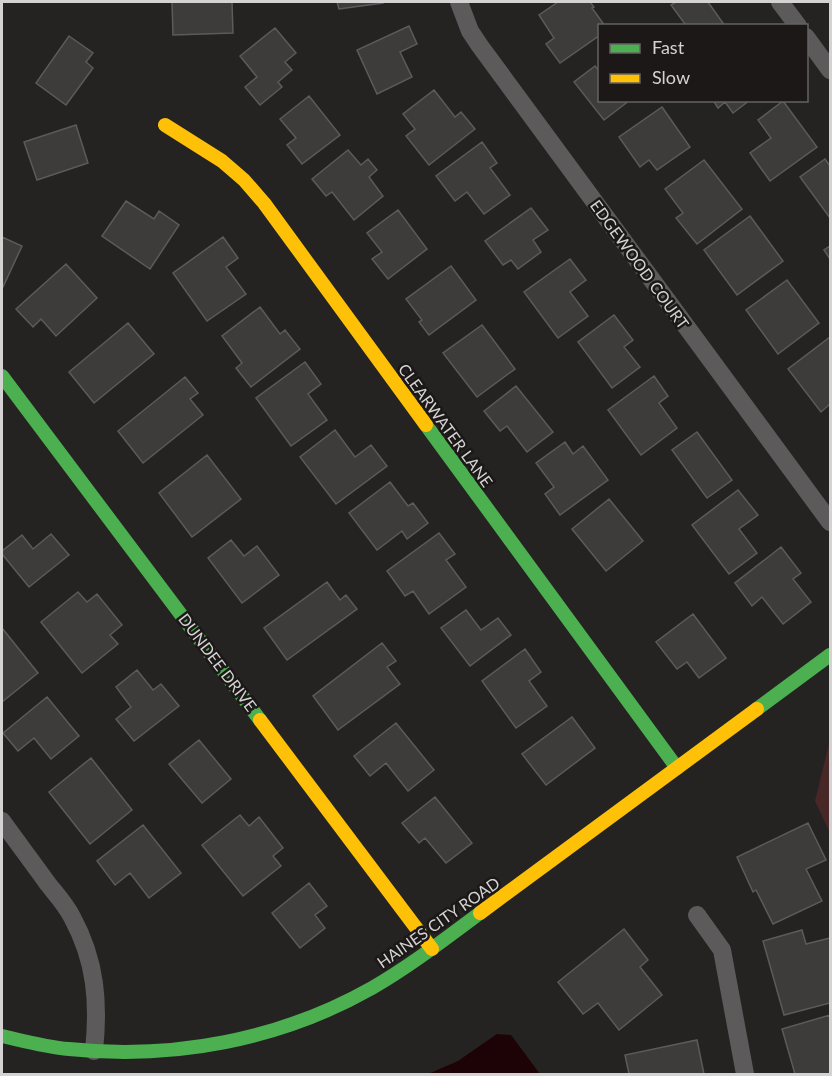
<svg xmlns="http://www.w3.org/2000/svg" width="832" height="1076" font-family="Lato,sans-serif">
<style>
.green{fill:#482727}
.water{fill:#1d0305}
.building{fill:#3d3c3b;stroke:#5c5a5a;stroke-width:1.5}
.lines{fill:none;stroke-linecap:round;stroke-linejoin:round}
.street{stroke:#5c5a5a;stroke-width:18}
.fast{stroke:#4caf50;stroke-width:14}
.slow{stroke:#ffc107;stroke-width:14}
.labels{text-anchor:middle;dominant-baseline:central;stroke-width:5;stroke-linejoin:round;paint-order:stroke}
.street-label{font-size:16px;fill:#d4d2d2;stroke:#1c1818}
</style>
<rect width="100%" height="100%" fill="#242322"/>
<!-- green -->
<path class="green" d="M830,740v93l-15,-32z"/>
<!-- water -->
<path class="water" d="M497,1034l14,1 29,39h-112l30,-13z"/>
<!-- building -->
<path class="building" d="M172,2h60l1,31 -60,2z
M337,2h46v1l-44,6z
M558,2h32l4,5 -2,1 13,18h-5v9l-40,28 -14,-19 8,-6 -15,-23z
M676,2h32l17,24h-41l1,-2 -14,-19z
M409,26l8,18 -17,8 12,25 -35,17 -20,-44z
M275,28l21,25 -11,9 7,8 -14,12 4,5 -22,18 -15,-18 12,-10 -17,-21z
M69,36l24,17 -7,9 7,6 -27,37 -30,-22z
M595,66l5,6v28h30l-26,20 -30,-38z
M434,90l21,27 6,-5 14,17 -46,36 -23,-29 9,-7 -12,-15z
M309,96l31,39 -38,29 -15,-19 9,-7 -16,-19z
M713,100h37l-17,13 -8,-11 -7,6z
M783,101l34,46 -47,34 -20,-28 21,-15 -13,-18z
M662,107l28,40 -33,23 -8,-10 -9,7 -21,-30z
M76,125l12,38 -51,17 -13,-38z
M482,142l15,21 -7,5 20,27 -26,19 -17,-22 -12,9 -19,-25z
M348,150l13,15 7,-6 9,11 -8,7 14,19 -29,24 -22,-28 -6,4 -14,-17z
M825,159l5,7v52l-30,-41z
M704,160l38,49 -45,35 -21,-26 7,-5 -18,-24z
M126,201l28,18 5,-8 20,14 -29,44 -48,-33z
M531,208l17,22 -15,10 8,12 -23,17 -7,-9 -8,5 -18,-24z
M398,210l29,39 -39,30 -16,-20 10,-7 -15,-19z
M750,216l33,45 -46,34 -33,-45z
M2,237l20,9 -19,41h-1z
M223,237l15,21 -12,9 20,27 -39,27 -34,-48z
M830,246v13l-6,-9z
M570,259l16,21 -16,12 18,24 -30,22 -34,-46z
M66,264l31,34 -41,38 -15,-17 -8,8 -17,-18z
M451,266l25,34 -47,35 -10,-13 3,-2 -16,-21z
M787,280l32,43 -41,31 -32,-44z
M260,307l20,27 5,-4 15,19 -49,38 -15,-19 6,-5 -20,-27z
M614,315l19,25 -9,7 16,20 -28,21 -34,-46z
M128,323l26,31 -60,49 -25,-31z
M482,325l33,44 -38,28 -34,-44z
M830,337v67l-9,8 -33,-43z
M305,362l16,22 -13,10 19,26 -36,26 -35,-48z
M654,376l14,20 -9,7 18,25 -36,27 -33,-45z
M185,377l13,16 -8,6 13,16 -60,48 -25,-32z
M516,386l37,46 -26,20 -20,-26 -7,5 -16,-20z
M335,430l20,27 16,-12 16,21 -51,38 -36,-47z
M697,432l35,48 -25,18 -35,-48z
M565,442l8,12 10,-8 25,34 -48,35 -15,-21 9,-7 -18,-24z
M207,455l34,44 -49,38 -33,-44z
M390,482l18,24 5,-3 15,20 -21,16 -5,-8 -25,19 -28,-37z
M738,490l20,25 -19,14 18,24 -28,21 -37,-49z
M609,499l34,42 -37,30 -34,-42z
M439,533l16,21 -9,6 20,27 -37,27 -16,-23 -8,5 -18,-25z
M51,534l18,21 -40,32 -27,-33v-3l20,-16 11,14z
M231,540l13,16 13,-10 22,29 -37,28 -34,-45z
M781,547l20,26 -8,6 18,23 -28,22 -21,-27 -10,9 -17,-23z
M327,582l13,18 6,-5 11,14 -70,51 -23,-32z
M78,592l9,10 10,-8 25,31 -12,10 8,9 -36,29 -41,-51z
M466,610l15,20 17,-12 13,17 -41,31 -29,-38z
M693,614l33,44 -27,20 -12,-16 -10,7 -21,-27z
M2,628l36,45 -36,29z
M382,643l14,18 -9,6 13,17 -62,46 -25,-34z
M525,649l16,23 -12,9 18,25 -31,22 -34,-47z
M137,670l16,20 8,-6 18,22 -45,35 -18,-22 15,-12 -15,-20z
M47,697l32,39 -28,23 -17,-21 -16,13 -15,-18z
M572,717l23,31 -49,37 -24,-31z
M396,723l38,47 -26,21 -22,-28 -16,13 -16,-20z
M199,740l32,39 -29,24 -33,-39z
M91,758l41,52 -42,34 -41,-52z
M435,797l37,46 -26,20 -21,-25 -6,5 -17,-20z
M240,815l9,11 10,-9 24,31 -10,8 8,10 -38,30 -41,-51z
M808,823l18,37 -20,9 16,32 -49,23 -17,-34 -3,2 -16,-35z
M143,825l38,48 -32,25 -19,-25 -15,12 -18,-24z
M309,883l18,23 -12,9 10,13 -25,20 -28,-35z
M624,929l24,31 -8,7 22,28 -43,35 -21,-27 -15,11 -25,-32z
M802,930l4,14 24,-6v65l-46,12 -21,-74z
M830,1015v59h-35l-13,-45z
M697,1040l7,34h-75l-4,-19z"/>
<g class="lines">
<!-- street -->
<path class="street" d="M459,2l11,29 10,15 350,476
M780,2l18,24
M806,37l24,33
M2,821c15,21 31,42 46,63 8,10 18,21 24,33 24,44 27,86 22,134
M697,915l25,35 23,124"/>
<!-- fast -->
<path class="fast" d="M2,376l258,344
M426,425l251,343
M757,709l73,-54
M2,1036c22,5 44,11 67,13 104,11 211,-9 303,-61 38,-22 73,-49 108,-75"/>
<!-- slow -->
<path class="slow" d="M165,125l57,36 22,19 20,23 162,222
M260,720l172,229
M480,913l277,-204"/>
</g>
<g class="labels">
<!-- street labels -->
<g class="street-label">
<text transform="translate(640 264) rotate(54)">EDGEWOOD COURT</text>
<text transform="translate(446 425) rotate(54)">CLEARWATER LANE</text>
<text transform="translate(218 662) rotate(53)">DUNDEE DRIVE</text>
<text transform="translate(438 922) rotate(-35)">HAINES CITY ROAD</text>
</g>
</g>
<!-- border -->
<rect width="832" height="1076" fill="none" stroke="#d4d2d2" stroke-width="6"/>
<!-- legend -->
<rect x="598" y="24" width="210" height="78" fill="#1c1818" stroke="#666262" stroke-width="1.5"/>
<rect x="610" y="44" width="30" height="9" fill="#4caf50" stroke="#666262" stroke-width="1.5"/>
<text x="652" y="54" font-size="18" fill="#d4d2d2">Fast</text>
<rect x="610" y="74" width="30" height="9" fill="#ffc107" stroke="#666262" stroke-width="1.5"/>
<text x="652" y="84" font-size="18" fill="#d4d2d2">Slow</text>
</svg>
